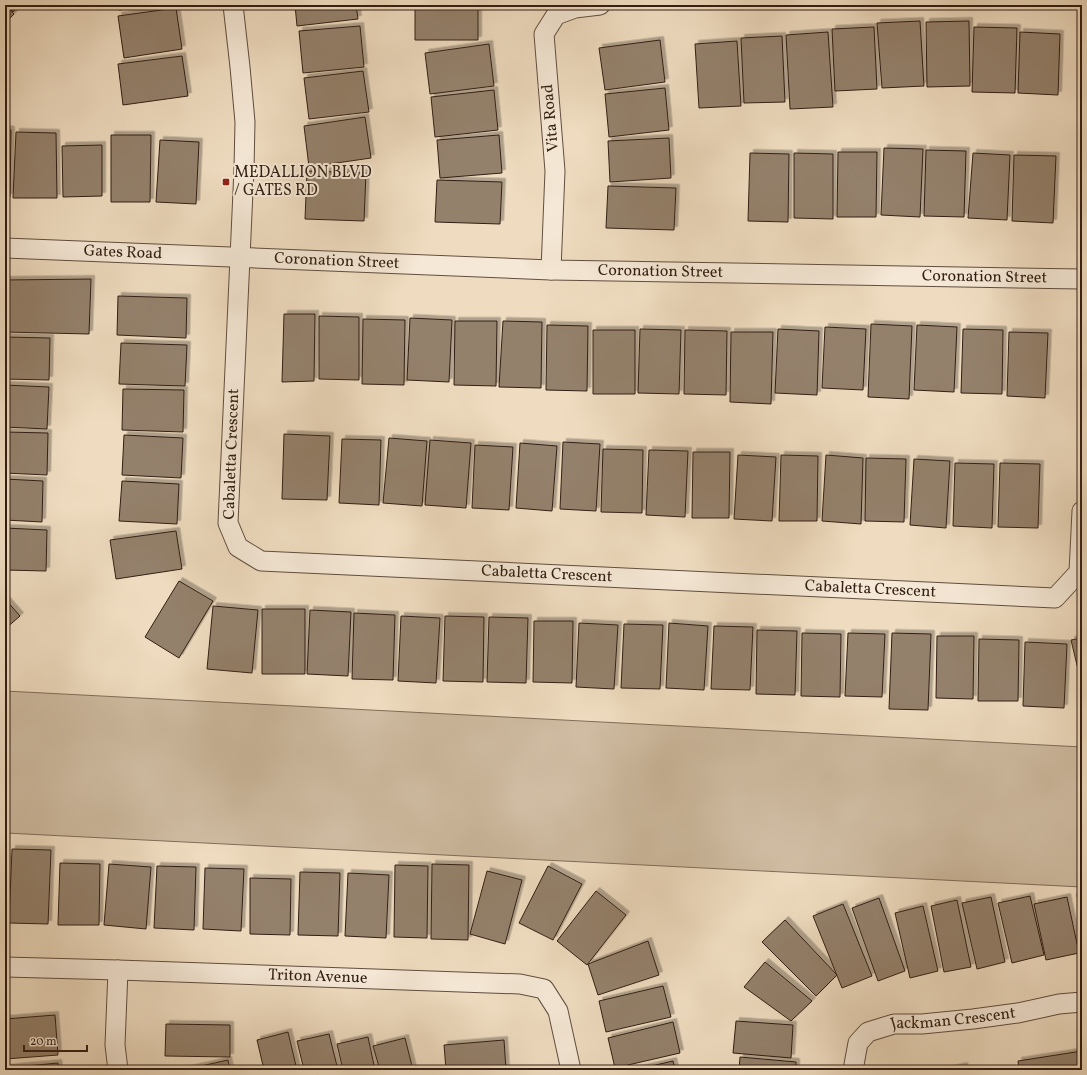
<svg xmlns="http://www.w3.org/2000/svg" width="1087" height="1075" font-family="Vollkorn,serif">
<style>
.green{fill:#cfbca2;stroke:#806d5a}
.building{fill:#94816c;stroke:#321e12;filter:url(#shadow)}
.lines{fill:none;stroke-linecap:round;stroke-linejoin:round}
.street-casing{stroke:#614e3e;stroke-width:21}
.street{stroke:#f5e8d6;stroke-width:19}
.poi-dot{fill:#8f2418;stroke:#f5e8d6;stroke-width:1.5}
.labels{text-anchor:middle;dominant-baseline:central;stroke-width:4;stroke-linejoin:round;paint-order:stroke}
.street-label{font-size:16px;fill:#321e12;stroke:#f5e8d6}
.poi-label{font-size:16px;fill:#321e12;stroke:#f5e8d6;text-anchor:start}
</style>
<defs>
<filter id="shadow"><feDropShadow dx="3.5" dy="-3.5" stdDeviation="0" flood-color="#0004"/></filter>
</defs>
<rect width="100%" height="100%" fill="#efdcc0"/>
<filter id="stains"><feTurbulence type="fractalNoise" baseFrequency=".005" numOctaves="4"/><feColorMatrix values="0 0 0 0 .2 0 0 0 0 .09 0 0 0 0 .02 0 0 0 .5 -.17"/></filter>
<radialGradient id="worn" r=".72"><stop offset=".6" stop-color="#630" stop-opacity="0"/><stop offset="1" stop-color="#630" stop-opacity=".3"/></radialGradient>
<!-- green -->
<path class="green" d="M5,691l1077,56v140l-1077,-54z"/>
<!-- building -->
<path class="building" d="M6,5h13l-6,7z
M119,5h44l-44,5z
M295,5h61l2,14 -61,7z
M415,5h63v35h-63z
M5,6l9,8 -9,9z
M176,8l6,41 -58,9 -6,-42z
M920,21l4,65 -42,2 -5,-65z
M969,21l1,65 -43,1 -1,-65z
M360,26l4,41 -61,6 -4,-42z
M874,27l3,62 -42,2 -3,-62z
M974,27l43,1 -2,65 -43,-1z
M828,32l5,75 -43,2 -4,-74z
M1020,32l40,2 -2,61 -40,-2z
M782,36l3,66 -41,1 -3,-65z
M660,40l5,42 -60,8 -6,-42z
M737,41l4,65 -42,2 -4,-64z
M489,44l5,42 -64,8 -5,-41z
M182,56l6,40 -65,9 -5,-41z
M363,71l6,41 -60,7 -5,-41z
M665,88l4,42 -60,7 -4,-43z
M494,90l4,40 -63,7 -4,-40z
M365,117l6,41 -62,9 -5,-41z
M5,129l6,1 -1,67h-5z
M16,132l40,1 1,65h-44z
M111,135h40l-1,67h-39z
M499,135l3,38 -62,5 -3,-38z
M669,138l2,40 -61,4 -2,-41z
M160,140l39,2 -3,62 -40,-2z
M102,145v51l-39,1 -1,-51z
M884,148l39,1 -3,68 -39,-2z
M926,150l40,1 -2,66 -40,-1z
M838,152h39l-1,65h-39z
M750,153l39,1 -1,68 -40,-1z
M794,153l39,1v65l-39,-1z
M973,153l37,2 -3,65 -39,-2z
M1014,155l42,1 -3,67 -41,-2z
M307,171l59,2 -2,48 -59,-2z
M437,180l65,2 -2,42 -65,-2z
M608,186l68,2 -2,42 -68,-2z
M91,279l-2,55 -84,-2v-52z
M118,296l69,2 -1,40 -69,-3z
M284,314h31l-1,67 -32,1z
M319,316l40,1v63l-40,-1z
M410,318l42,2 -3,62 -42,-2z
M363,319l42,1 -1,65 -42,-1z
M455,321h42l-1,65 -42,-1z
M503,321l39,1 -1,66 -42,-1z
M871,324l41,2 -3,73 -41,-2z
M547,325l41,1 -1,65 -41,-1z
M917,325l40,2 -3,65 -40,-2z
M825,327l41,2 -3,61 -41,-2z
M640,329l41,1 -2,64 -41,-1z
M778,329l41,2 -2,64 -42,-2z
M963,329l40,1 -1,64 -41,-1z
M593,330h42v64h-42z
M685,330l42,1 -1,64 -42,-1z
M731,332h42l-2,72 -41,-2z
M1009,332l39,1 -3,65 -38,-2z
M5,337l45,1 -1,42 -44,-1z
M121,343l66,2 -2,41 -66,-2z
M5,385l44,2 -2,42 -42,-2z
M123,389l61,1 -1,42 -61,-2z
M5,432l43,1 -1,42 -42,-2z
M284,434l46,2 -3,64 -45,-1z
M124,435l59,3 -2,40 -59,-3z
M389,438l38,3 -5,65 -39,-3z
M342,439l39,1 -2,65 -40,-2z
M430,440l41,3 -5,65 -41,-3z
M563,442l37,2 -4,67 -36,-2z
M520,443l37,3 -5,65 -36,-3z
M475,445l38,2 -4,63 -37,-2z
M603,449l40,1 -1,63 -41,-1z
M649,450l39,1 -3,66 -39,-2z
M693,452h37l-1,66h-37z
M738,455l38,2 -4,64 -38,-2z
M781,455l37,1 -1,65h-38z
M826,455l37,3 -2,66 -39,-3z
M866,458l40,1 -2,63 -39,-1z
M914,459l36,2 -4,67 -36,-3z
M955,463l39,1 -2,64 -39,-2z
M1000,463l40,1 -2,64 -40,-1z
M5,479l38,2 -1,41 -37,-2z
M122,481l57,3 -2,40 -58,-3z
M5,528l42,2 -1,41 -41,-1z
M176,531l6,38 -66,10 -6,-39z
M179,581l34,20 -34,57 -34,-21z
M5,599l15,17 -15,13z
M213,606l45,4 -6,63 -45,-4z
M262,609h43v65h-43z
M310,610l41,2 -3,64 -41,-2z
M354,613l41,2 -2,65 -41,-1z
M401,616l39,2 -4,65 -38,-2z
M445,616l39,1 -1,65 -40,-1z
M489,617l39,1 -2,65 -39,-1z
M534,621h39l-1,62 -39,-1z
M579,623l39,2 -4,64 -38,-2z
M669,623l39,3 -4,64 -38,-2z
M624,624l39,1 -3,64 -39,-1z
M714,626l39,1 -3,63 -39,-1z
M757,630l40,1 -2,64 -39,-1z
M802,633l39,1 -1,63 -39,-1z
M848,633l37,1 -3,63 -37,-1z
M892,633l39,1 -3,76 -39,-1z
M937,636h37l-1,63 -37,-1z
M1082,638v48l-11,-46z
M979,639l40,1 -1,61h-40z
M1025,642l42,2 -3,64 -41,-2z
M12,849l39,1 -3,74 -39,-1z
M5,859h2l-2,32z
M60,863l40,1 -1,61h-41z
M109,864l42,3 -5,62 -42,-4z
M432,864l37,1 -1,75 -37,-1z
M395,865l33,1 -1,72 -33,-1z
M157,866l39,1 -2,63 -40,-2z
M548,866l34,18 -29,56 -34,-17z
M205,868l39,1 -3,62 -38,-2z
M487,871l35,9 -17,64 -35,-10z
M300,872l40,1 -2,63 -40,-1z
M348,873l41,2 -3,63 -41,-2z
M250,878l41,1 -1,56 -40,-1z
M596,891l30,24 -39,50 -30,-24z
M1082,893v44l-5,-43z
M1030,896l14,59 -32,8 -14,-60z
M991,897l14,65 -28,7 -15,-66z
M1067,897l12,56 -33,7 -12,-56z
M879,898l26,73 -27,10 -26,-73z
M957,900l14,67 -27,5 -13,-66z
M843,904l29,72 -30,12 -29,-72z
M923,906l15,65 -28,7 -15,-65z
M785,920l52,55 -21,21 -54,-54z
M648,941l11,34 -61,20 -10,-31z
M765,962l47,39 -21,20 -47,-34z
M663,986l8,31 -65,15 -7,-31z
M55,1015l3,40 -53,4v-40z
M736,1021l57,4 -2,33 -58,-5z
M673,1022l7,31 -65,15 -7,-30z
M166,1024l64,1v32l-65,-1z
M288,1032l9,38h-33l-7,-30z
M329,1034l9,36h-34l-7,-29z
M368,1037l7,33h-32l-6,-26z
M405,1038l8,32h-33l-7,-24z
M504,1040l2,30h-60l-2,-25z
M1082,1051v19h-63l-1,-9z
M740,1057l56,5v8h-57z
M228,1060l2,10h-47z
M673,1061l2,9h-41z
M58,1063l1,7h-54v-2z
M964,1066l1,4h-19z"/>
<g class="lines">
<defs>
<g id="street">
<path id="s1" d="M233,5l7,62 5,55 -1,47 -16,354 10,24 23,14 794,37 24,-26 3,-61"/>
<path id="s2" d="M5,248l546,22 531,9"/>
<path d="M551,270l4,-99 -11,-137 12,-19 19,-7 25,-3"/>
<path id="s3" d="M5,967l113,3 402,14 24,5 14,22 13,59"/>
<path d="M118,1070l-3,-25 3,-75"/>
<path id="s4" d="M853,1070l5,-27 10,-11 26,-8h28l51,-5 45,-6 41,-9 23,-2"/>
</g>
</defs>
<!-- street casing -->
<use href="#street" class="street-casing"/>
<!-- street -->
<use href="#street" class="street"/>
</g>
<!-- markers -->
<rect class="poi-dot" x="222" y="178" width="8" height="8" rx="2"/>
<g class="labels">
<!-- street labels -->
<g class="street-label">
<text transform="translate(551 118) rotate(-95)">Vita Road</text>
<text stroke="none"><textPath href="#s2" startOffset="118">Gates Road</textPath></text>
<text stroke="none"><textPath href="#s2" startOffset="332">Coronation Street</textPath></text>
<text stroke="none"><textPath href="#s2" startOffset="656">Coronation Street</textPath></text>
<text stroke="none"><textPath href="#s2" startOffset="980">Coronation Street</textPath></text>
<text transform="translate(232 454) rotate(-88)">Cabaletta Crescent</text>
<text stroke="none"><textPath href="#s1" startOffset="858">Cabaletta Crescent</textPath></text>
<text stroke="none"><textPath href="#s1" startOffset="1182">Cabaletta Crescent</textPath></text>
<text stroke="none"><textPath href="#s3" startOffset="313">Triton Avenue</textPath></text>
<text stroke="none"><textPath href="#s4" startOffset="129">Jackman Crescent</textPath></text>
</g>
<!-- poi labels -->
<g class="poi-label">
<text x="234" y="173">MEDALLION BLVD<tspan x="234" dy="18">/ GATES RD</tspan></text>
</g>
</g>
<!-- margin -->
<rect width="1087" height="1075" fill="none" stroke="#efdcc0" stroke-width="20"/>
<rect x="6" y="6" width="1075" height="1063" fill="none" stroke="#321e12" stroke-width="2"/>
<rect x="10" y="10" width="1067" height="1055" fill="none" stroke="#321e12"/>
<!-- scale -->
<path d="M24 1045v6h63v-6" fill="none" stroke="#321e12" stroke-width="2"/>
<text x="30" y="1045" font-size="12" fill="#321e12" stroke="#f5e8d6" stroke-width="3" paint-order="stroke">20 m</text>
<rect width="100%" height="100%" filter="url(#stains)"/>
<rect width="100%" height="100%" fill="url(#worn)"/>
</svg>
